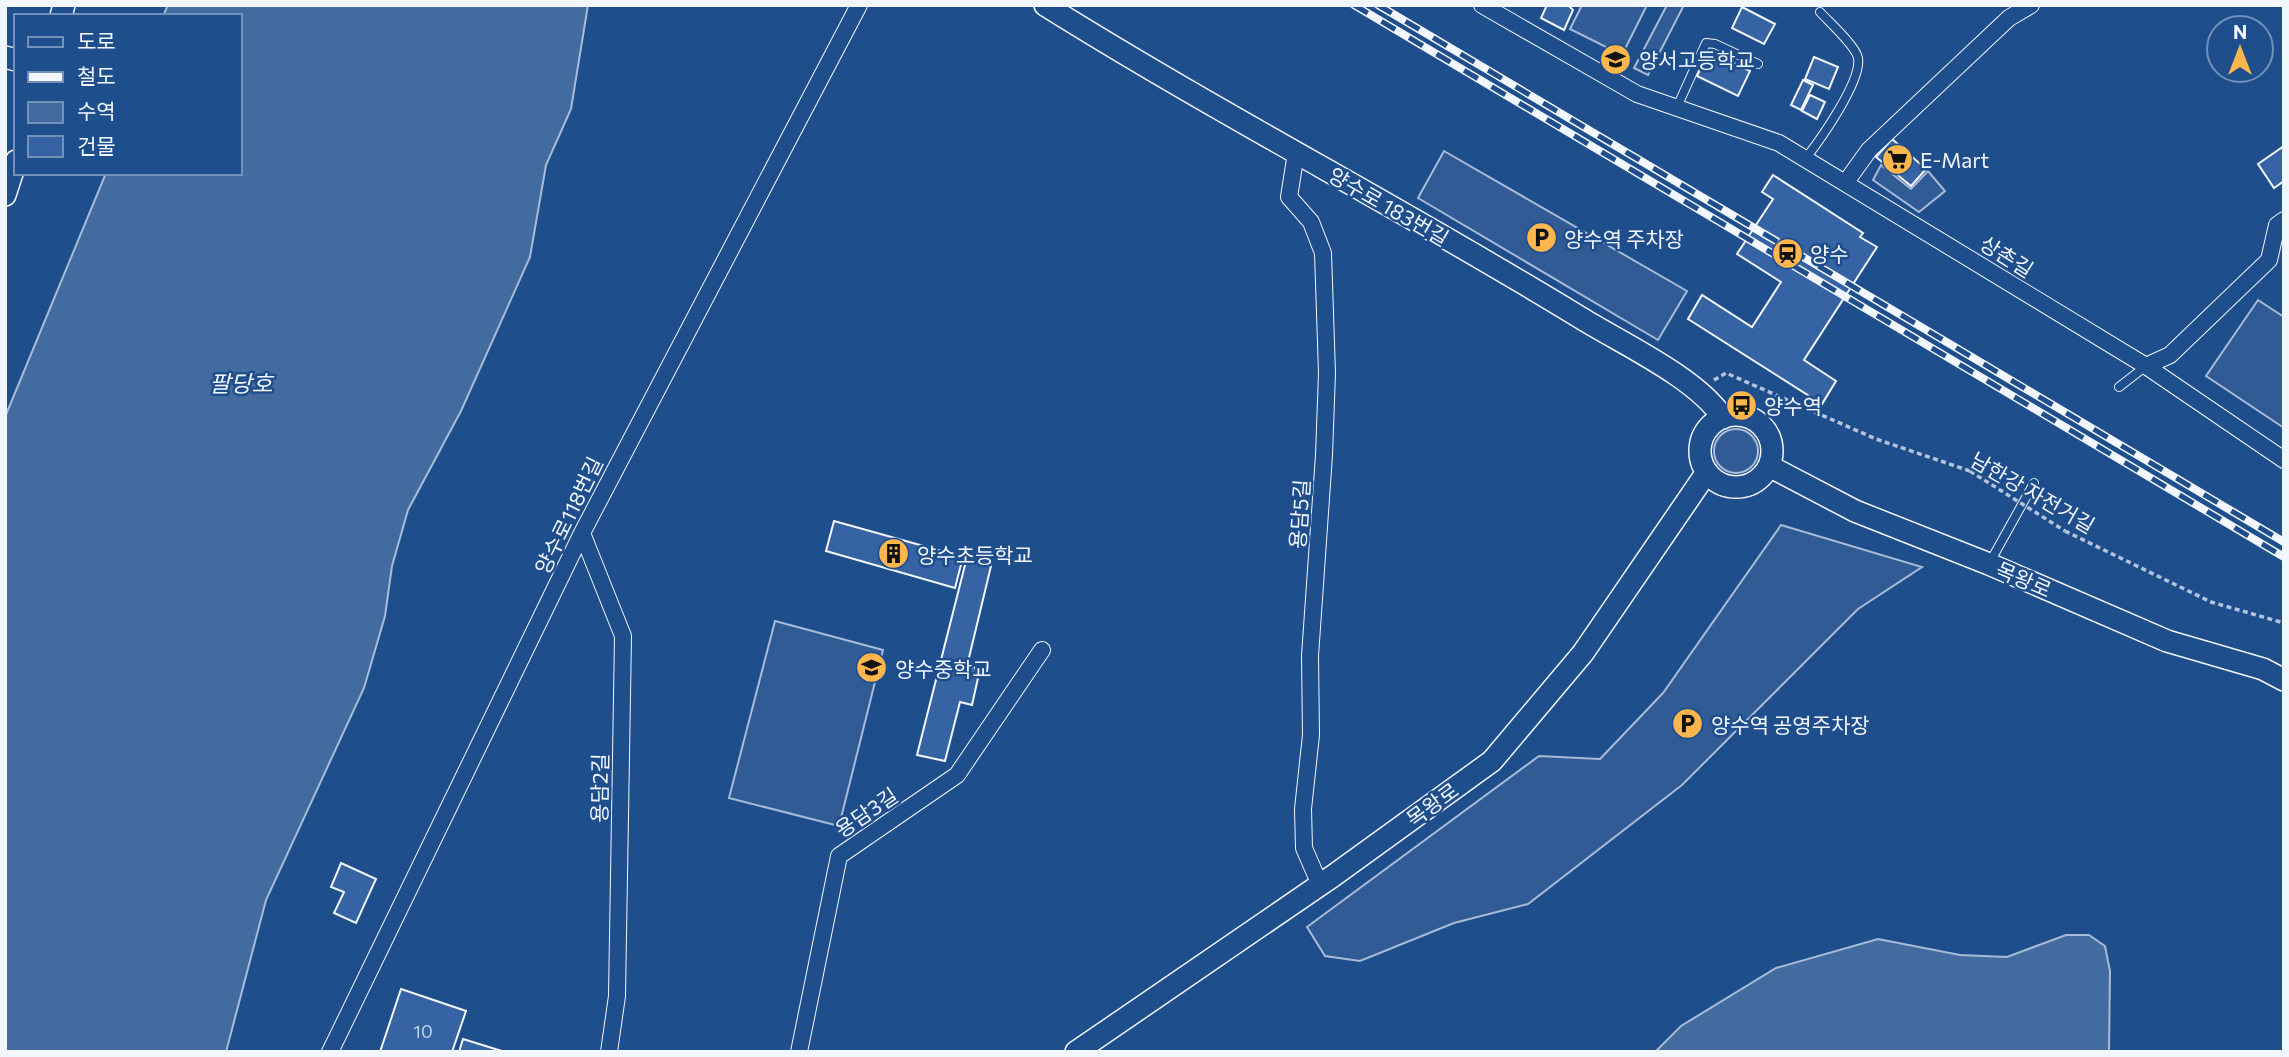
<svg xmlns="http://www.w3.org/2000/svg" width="2289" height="1057" font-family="Commissioner,'Noto Sans KR',sans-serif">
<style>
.built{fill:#305b95;stroke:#a8bbd7;stroke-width:2}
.water{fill:#446ba0;stroke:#a8bbd7;stroke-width:2}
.building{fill:#3563a3;stroke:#f2f6ff;stroke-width:2}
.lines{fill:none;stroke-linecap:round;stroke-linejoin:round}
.service-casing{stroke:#f2f6ff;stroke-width:10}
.minor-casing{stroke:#f2f6ff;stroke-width:18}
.tertiary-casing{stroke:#f2f6ff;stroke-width:24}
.path{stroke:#b3c4dc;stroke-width:3.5;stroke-dasharray:5 3.5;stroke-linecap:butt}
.service{stroke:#1f4e8c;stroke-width:8}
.minor{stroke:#1f4e8c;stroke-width:16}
.tertiary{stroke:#1f4e8c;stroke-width:21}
.rail-casing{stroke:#f2f6ff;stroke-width:8}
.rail{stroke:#1f4e8c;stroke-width:5;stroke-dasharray:16;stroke-linecap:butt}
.path-bridge{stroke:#b3c4dc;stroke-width:3.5;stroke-dasharray:5 3.5;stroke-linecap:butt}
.labels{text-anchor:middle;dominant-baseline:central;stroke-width:5;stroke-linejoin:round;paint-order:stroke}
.number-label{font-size:18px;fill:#c3d1e8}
.poi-label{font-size:21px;fill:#f2f6ff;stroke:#1f4e8c;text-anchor:start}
.street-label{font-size:21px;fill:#f2f6ff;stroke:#1f4e8c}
.water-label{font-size:23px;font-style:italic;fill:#f2f6ff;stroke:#1f4e8c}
</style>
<rect width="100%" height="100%" fill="#1f4e8c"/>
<!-- built -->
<path class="built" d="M1582,5h65l-25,50 -52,-26z
M1667,5h17l-36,70 -14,-7z
M1444,151l243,140 -29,49 -240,-142z
M1881,165l30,24 17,-18 17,20 -26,21 -46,-32z
M2258,300l26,17v111l-78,-52z
M1714 451a22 22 0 1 1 44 0a22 22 0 1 1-44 0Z
M1781,525l141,42 -64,42 -176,176 -154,119 -74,19 -94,38 -35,-5 -18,-29 232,-171 61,3 63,-66z
M775,621l108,29 -44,176 -110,-28z"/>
<!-- water -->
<path class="water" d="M168,5h420l-17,104 -25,56 -16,92 -69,154 -53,99 -16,56 -7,50 -21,72 -98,212 -40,152h-221v-635l101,-244h134v-157h-77z
M2066,935h23l16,11 5,25 -1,81h-454l26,-26 95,-58 102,-29 82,16 47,2z"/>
<!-- building -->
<path class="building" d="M1547,5h21l5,5 -9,20 -23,-12z
M1742,7l33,17 -11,20 -32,-16z
M1709,51l41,20 -12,25 -41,-20z
M1814,57l24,10 -9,22 -24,-10z
M1803,80l10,5 -12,25 -10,-5z
M1810,95l15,7 -8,17 -15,-8z
M1892,139l34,30 -15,17 -35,-29z
M2284,146v35l-10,7 -16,-24z
M1773,175l90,58 -3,4 17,10 -73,113 32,21 -14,23 -134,-85 14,-24 50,32 29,-45 -44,-28 36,-55 -11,-7z
M834,521l129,36 -8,31 -129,-37z
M966,561l25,5 -24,100 13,3 -8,36 -12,-3 -15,59 -28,-6z
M341,863l35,16 -20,44 -22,-10 10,-21 -13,-5z
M401,989l65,22 -14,41h-72z
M463,1039l42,13h-46z"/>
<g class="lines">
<defs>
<path id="service" d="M1677,107l29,-64 9,1 43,20
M1806,158c14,-18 56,-77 52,-100 -2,-12 -29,-36 -38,-46
M2119,387l27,-21
M1990,562l44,-79"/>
<path id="minor" d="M1482,5l155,89 142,49 367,223 138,94
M1296,153l-7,44 22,25 12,31 4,120 -3,82 -14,201 1,79 -8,74 1,39 16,37
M1846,182l23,-32 140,-132 22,-13
M2146,366l24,-11 99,-95 8,-35 7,-5
M582,533l41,103 -6,360 -8,56
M330,1052l252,-519 277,-528
M799,1052l40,-196 118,-81 85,-125"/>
<path id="tertiary" d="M1045,5c176,110 360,205 536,313 42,26 116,60 142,100
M61,16l3,-11
M5,57l11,3
M5,195l11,-34
M1700 451a36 36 0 1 1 72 0a36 36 0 1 1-72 0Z
M1769,466l86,45 134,53 178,77 96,28 21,11
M1076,1052l257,-176 159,-115 91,-108 124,-181"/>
</defs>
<!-- service casing -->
<use href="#service" class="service-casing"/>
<!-- minor casing -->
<use href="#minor" class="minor-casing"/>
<!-- tertiary casing -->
<use href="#tertiary" class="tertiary-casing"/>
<!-- path -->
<path class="path" d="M1714,380l12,-7 150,66 94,32
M2065,531l146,71 73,21"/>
<!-- service -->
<use href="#service" class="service"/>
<!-- minor -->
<use href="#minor" class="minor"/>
<!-- tertiary -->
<use href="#tertiary" class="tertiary"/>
<defs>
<path id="rail" d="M1354,5l930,552
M1378,5l906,537"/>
</defs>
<!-- rail casing -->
<use href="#rail" class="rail-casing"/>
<!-- rail -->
<use href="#rail" class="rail"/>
<!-- path-bridge -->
<path class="path-bridge" d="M1970,471l95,60"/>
</g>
<!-- icons -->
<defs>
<symbol id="school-disc" viewBox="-11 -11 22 22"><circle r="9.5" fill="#ffb74d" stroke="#1f4e8c"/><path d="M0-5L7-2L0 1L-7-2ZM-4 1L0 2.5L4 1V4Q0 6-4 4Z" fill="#111"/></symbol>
<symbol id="supermarket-disc" viewBox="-11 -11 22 22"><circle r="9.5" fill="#ffb74d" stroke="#1f4e8c"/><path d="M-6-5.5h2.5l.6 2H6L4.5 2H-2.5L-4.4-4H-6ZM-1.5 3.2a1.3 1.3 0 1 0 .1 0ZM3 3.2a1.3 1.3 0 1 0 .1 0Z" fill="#111"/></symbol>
<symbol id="parking-disc" viewBox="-11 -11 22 22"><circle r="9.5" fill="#ffb74d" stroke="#1f4e8c"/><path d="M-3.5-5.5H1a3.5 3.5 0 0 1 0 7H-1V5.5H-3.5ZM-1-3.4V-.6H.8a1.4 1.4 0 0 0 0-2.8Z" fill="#111"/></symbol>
<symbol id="station-disc" viewBox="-11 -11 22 22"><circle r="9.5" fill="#ffb74d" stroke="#1f4e8c"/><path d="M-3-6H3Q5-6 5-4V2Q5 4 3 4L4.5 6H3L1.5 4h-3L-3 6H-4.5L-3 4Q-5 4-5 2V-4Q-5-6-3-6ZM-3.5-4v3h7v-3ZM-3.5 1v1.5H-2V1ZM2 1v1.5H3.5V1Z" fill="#111"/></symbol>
<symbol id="bus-disc" viewBox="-11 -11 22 22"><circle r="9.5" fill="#ffb74d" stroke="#1f4e8c"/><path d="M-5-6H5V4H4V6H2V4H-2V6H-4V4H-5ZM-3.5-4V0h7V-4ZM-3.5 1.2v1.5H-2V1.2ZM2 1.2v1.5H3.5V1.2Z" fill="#111"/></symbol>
<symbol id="building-disc" viewBox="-11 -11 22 22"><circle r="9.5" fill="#ffb74d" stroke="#1f4e8c"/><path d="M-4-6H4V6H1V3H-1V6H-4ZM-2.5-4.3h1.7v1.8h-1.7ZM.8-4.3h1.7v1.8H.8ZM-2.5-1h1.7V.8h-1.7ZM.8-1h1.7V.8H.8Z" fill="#111"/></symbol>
</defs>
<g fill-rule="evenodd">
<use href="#school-disc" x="1598" y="42" width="35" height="35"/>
<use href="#supermarket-disc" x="1880" y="142" width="35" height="35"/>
<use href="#parking-disc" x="1524" y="220" width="35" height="35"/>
<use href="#station-disc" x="1770" y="236" width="35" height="35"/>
<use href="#bus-disc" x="1724" y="388" width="35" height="35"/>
<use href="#building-disc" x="876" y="536" width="35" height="35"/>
<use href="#school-disc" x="854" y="650" width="35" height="35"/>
<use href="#parking-disc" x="1670" y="706" width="35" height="35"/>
</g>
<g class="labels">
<!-- number labels -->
<g class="number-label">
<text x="423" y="1031">10</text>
</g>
<!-- poi labels -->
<g class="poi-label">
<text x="1639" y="59">양서고등학교</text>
<text x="1920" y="159">E-Mart</text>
<text x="1564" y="238">양수역 주차장</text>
<text x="1810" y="253">양수</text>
<text x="1764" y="405">양수역</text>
<text x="917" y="554">양수초등학교</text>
<text x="895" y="668">양수중학교</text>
<text x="1711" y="724">양수역 공영주차장</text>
</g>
<!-- street labels -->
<g class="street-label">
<text transform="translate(1389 206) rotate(30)">양수로 183번길</text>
<text transform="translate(2007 256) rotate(32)">상촌길</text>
<text transform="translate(2033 492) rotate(30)">남한강 자전거길</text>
<text transform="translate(1299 514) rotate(-86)">용담5길</text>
<text transform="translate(568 515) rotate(-64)">양수로118번길</text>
<text transform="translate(2024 579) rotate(23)">목왕로</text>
<text transform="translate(599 788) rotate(-89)">용담2길</text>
<text transform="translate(1432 804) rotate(-36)">목왕로</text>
<text transform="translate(866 812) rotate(-34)">용담3길</text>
</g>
<!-- water labels -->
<g class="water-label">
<text x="241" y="383">팔당호</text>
</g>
</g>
<!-- border -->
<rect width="2289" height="1057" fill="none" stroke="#f2f6ff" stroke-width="14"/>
<!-- legend -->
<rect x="14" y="14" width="228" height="161" fill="#1f4e8c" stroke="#7391ba" stroke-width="2"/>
<rect x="28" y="37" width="35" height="10" fill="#1f4e8c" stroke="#7391ba" stroke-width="2"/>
<text x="77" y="49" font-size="21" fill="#f2f6ff">도로</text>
<rect x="28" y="72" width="35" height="10" fill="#f2f6ff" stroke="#7391ba" stroke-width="2"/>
<text x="77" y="84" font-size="21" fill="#f2f6ff">철도</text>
<rect x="28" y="102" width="35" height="21" fill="#446ba0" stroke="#7391ba" stroke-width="2"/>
<text x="77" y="119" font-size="21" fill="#f2f6ff">수역</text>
<rect x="28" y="136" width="35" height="21" fill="#3563a3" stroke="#7391ba" stroke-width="2"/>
<text x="77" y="154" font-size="21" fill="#f2f6ff">건물</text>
<!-- north arrow -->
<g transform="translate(2240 49)"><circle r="33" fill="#1f4e8c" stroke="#7391ba" stroke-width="2"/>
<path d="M0-5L12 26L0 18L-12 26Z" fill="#ffb74d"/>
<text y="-10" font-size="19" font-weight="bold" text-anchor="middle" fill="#f2f6ff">N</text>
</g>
</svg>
